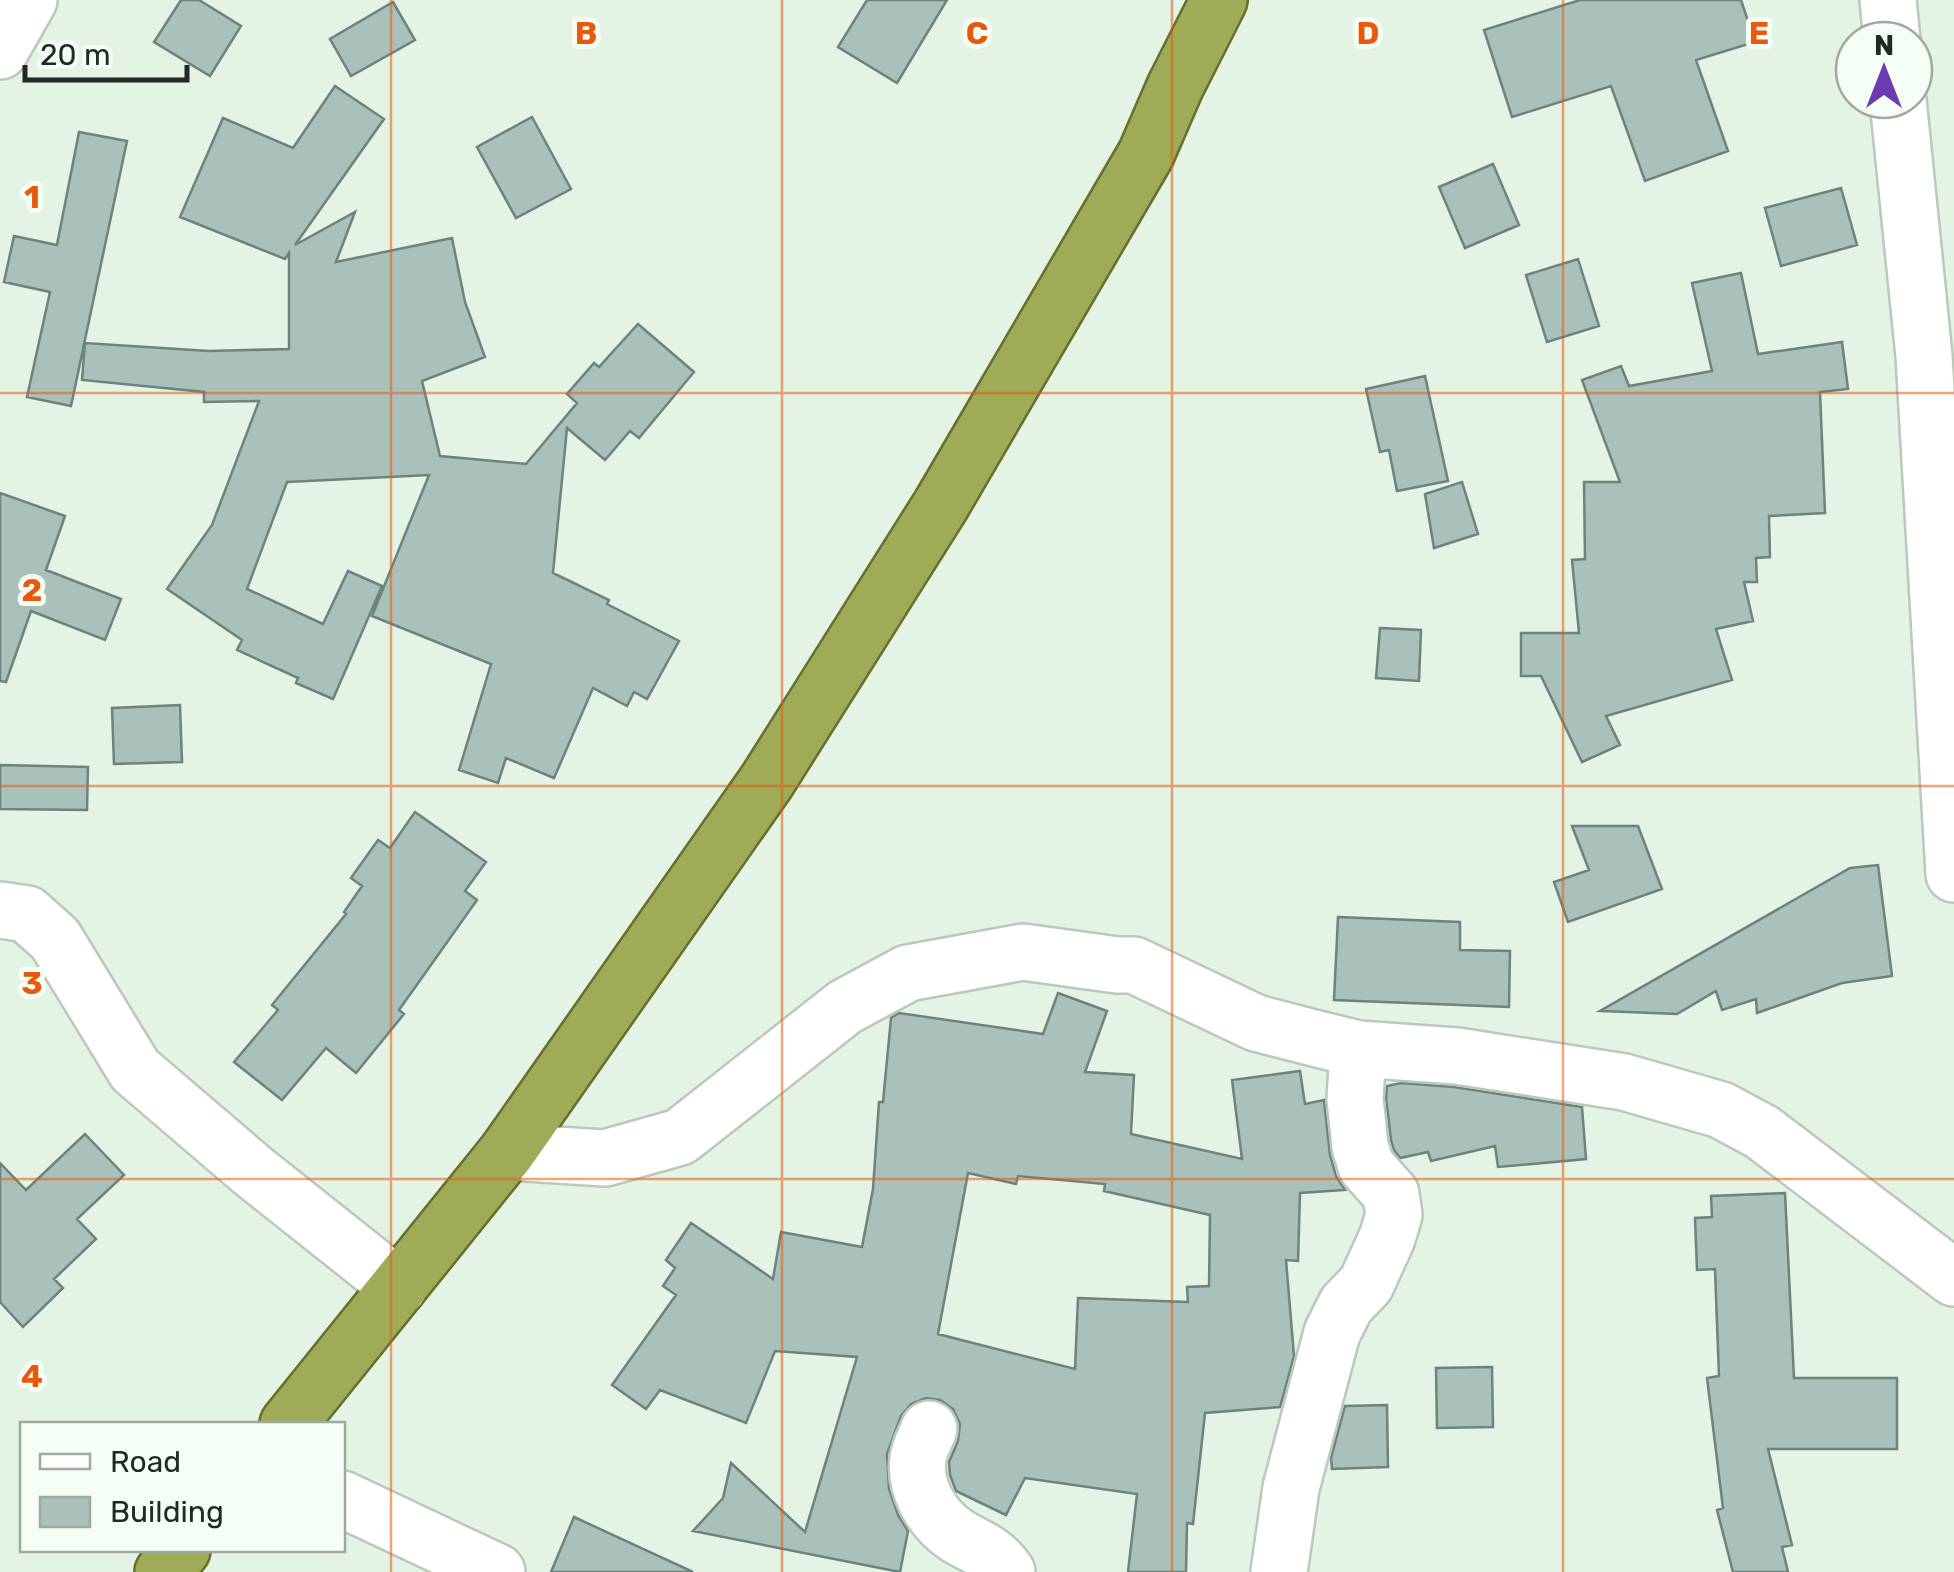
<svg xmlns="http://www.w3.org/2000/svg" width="1954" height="1572" font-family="Rubik,sans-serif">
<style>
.building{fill:#aac1bb;stroke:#6d837d;stroke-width:2.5;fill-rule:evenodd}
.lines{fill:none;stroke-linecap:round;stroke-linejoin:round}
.minor-casing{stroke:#b9c9ba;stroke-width:60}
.tertiary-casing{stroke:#b9c9ba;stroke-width:60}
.trunk-casing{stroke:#64702b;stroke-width:60}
.minor{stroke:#fff;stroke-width:55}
.tertiary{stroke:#fff;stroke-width:55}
.trunk{stroke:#a0ab58;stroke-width:55}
.grid{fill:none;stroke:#e8590c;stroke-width:2.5;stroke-opacity:0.55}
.grid-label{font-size:32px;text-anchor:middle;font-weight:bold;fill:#e8590c;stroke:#f5fef5;stroke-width:10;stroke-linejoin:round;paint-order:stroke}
</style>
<rect width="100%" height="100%" fill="#e3f3e4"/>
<!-- building -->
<path class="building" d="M181,0h18l42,26 -31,50 -56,-34z
M867,0h80l-50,83 -59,-36z
M1580,0h161l14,42 -59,18 32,91 -83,30 -34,-95 -99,31 -28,-87z
M393,2l22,38 -64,36 -21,-37z
M335,86l49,33 -89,126 60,-33 -19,50 116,-24 13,64 20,55 -63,24 18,75 86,8 51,-61 -10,-9 27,-31 5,4 39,-43 56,48 -55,66 -9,-7 -25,29 -38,-32 -14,145 56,27 -2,4 72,37 -32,58 -13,-7 -7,14 -34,-18 -39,90 -48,-20 -8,25 -39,-13 32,-106 -119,-48 57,-141 -142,7 -40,107 76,35 25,-53 34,15 -49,113 -37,-16 2,-5 -61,-28 5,-10 -75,-51 45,-64 47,-124 -55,1v-10l-122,-12 3,-37 124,8 80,-2v-96l-4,6 -105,-42 43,-99 70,30z
M532,117l39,72 -55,29 -39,-71z
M79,132l48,9 -56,265 -44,-9 23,-105 -46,-10 10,-46 43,9z
M1493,164l26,61 -54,23 -26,-61z
M1841,188l16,57 -76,21 -16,-58z
M1578,259l21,67 -52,16 -21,-67z
M1741,273l17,81 84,-12 6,47 -28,3 5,121 -56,3 1,41 -14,1 1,24h-13l9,39 -37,8 16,51 -126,36 14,29 -38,17 -41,-86h-20v-43h58l-7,-73 13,-1 -1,-77h36l-38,-102 39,-14 8,20 83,-15 -20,-88z
M1425,376l23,105 -51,10 -8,-41 -9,2 -14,-63z
M1462,482l16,52 -44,14 -9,-54z
M0,493l65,23 -19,54 75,29 -16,41 -74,-29 -25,71 -6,-1z
M1380,628l41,2 -2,51 -43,-3z
M180,705l2,57 -68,2 -2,-56z
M0,765l88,2 -1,43 -87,-1z
M415,812l71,50 -21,29 12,9 -78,110 5,4 -48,59 -30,-25 -44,52 -48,-38 44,-52 -6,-5 74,-91 -2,-2 18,-26 -11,-8 27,-38 12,8z
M1572,826h66l24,63 -94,33 -14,-40 35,-12z
M1878,865l14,111 -50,7 -85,30 -1,-14 -34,11 -6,-19 -39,23 -77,-3 250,-143z
M1338,917l122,5v28l50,1 -1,56 -175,-7z
M1058,993l49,18 -22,61 49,3 -3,59 111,25 -10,-79 68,-9 5,33 19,-4 6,55 6,21 9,14 -45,3 -2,68 -12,-1 8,96 -14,51 -75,6 -12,111 -6,-1 -1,49h-58l9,-78 -112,-16 -19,37 -50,-24 -6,-16 -1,-13 9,-21 2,-17 -7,-15 -13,-9 -14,-2 -15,6 -10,12 -14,38 2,35 9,26 10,16 -8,41 -207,-41 30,-33 8,-35 74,69 52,-175 -82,-6 -29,72 -86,-33 -14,19 -34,-24 64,-90 -13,-9 12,-18 -9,-8 25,-37 82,56 8,-47 81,15 11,-58 6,-87h4l8,-84 8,-5 144,21zM968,1173l48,11 2,-8 87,8 -1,7 106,24 -1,71 -22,1 1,15 -110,-4 -3,71 -137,-35z
M1401,1083l53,4 128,20 4,52 -88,8 -3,-21 -64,15 -3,-9 -28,6 -6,-8 -3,-10 -5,-42 1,-12z
M85,1134l39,41 -47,44 19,20 -42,40 9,9 -40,39 -23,-25v-139l26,27z
M1785,1193l9,185h103v71h-129l24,96 -10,2 6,25h-55l-16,-62 6,-2 -16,-130 12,-2 -4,-107 -18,1 -2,-52 17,-1 -1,-21z
M1492,1367l1,60 -56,1 -1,-60z
M1387,1405l1,62 -56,2 -1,-11 14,-52z
M574,1517l119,55h-142z"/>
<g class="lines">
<defs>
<path id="minor" d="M0,51l29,-51
M0,910l27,4 28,25 80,131 118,101 146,116
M507,1152l98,6 75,-21 165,-130 63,-34 115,-21 94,13h17l122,58 54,14 48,12 99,7 167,26 97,28 41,22 192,146
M929,1429c-4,10 -10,20 -11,30 -4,29 14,60 38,76 22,14 34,14 51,37
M342,1499l155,73
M1279,1572l12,-84 41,-155 14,-28 20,-21 21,-46 7,-23 -3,-21 -25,-28 -6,-20 -5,-47 3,-50"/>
<path id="tertiary" d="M1888,0l4,40
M1898,100l26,256 30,518"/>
<path id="trunk" d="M288,1424l219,-272 260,-371 174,-276 205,-351 29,-67 44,-87
M163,1572l19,-22"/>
</defs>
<!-- minor casing -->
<use href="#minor" class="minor-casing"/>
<!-- tertiary casing -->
<use href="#tertiary" class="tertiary-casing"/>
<!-- trunk casing -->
<use href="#trunk" class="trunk-casing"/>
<!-- minor -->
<use href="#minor" class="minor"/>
<!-- tertiary -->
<use href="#tertiary" class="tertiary"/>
<!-- trunk -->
<use href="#trunk" class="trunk"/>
</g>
<!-- grid -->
<path class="grid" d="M391,0v1572M782,0v1572M1172,0v1572M1563,0v1572M0,393h1954M0,786h1954M0,1179h1954"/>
<g class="grid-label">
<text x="586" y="44">B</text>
<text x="977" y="44">C</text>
<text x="1368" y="44">D</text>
<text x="1759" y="44">E</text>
<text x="32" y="208">1</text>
<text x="32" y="601">2</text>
<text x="32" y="994">3</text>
<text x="32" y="1387">4</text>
</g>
<!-- legend -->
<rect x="20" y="1422" width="325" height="130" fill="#f5fef5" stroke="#a1a8a1" stroke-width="2.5"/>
<rect x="40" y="1454" width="50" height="15" fill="#ffffff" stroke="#a1a8a1" stroke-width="2.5"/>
<text x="110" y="1472" font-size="30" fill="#222823">Road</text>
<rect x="40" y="1497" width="50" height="30" fill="#aac1bb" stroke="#a1a8a1" stroke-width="2.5"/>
<text x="110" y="1522" font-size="30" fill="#222823">Building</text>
<!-- north arrow -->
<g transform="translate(1884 70)"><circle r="48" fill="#f5fef5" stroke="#a1a8a1" stroke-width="2.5"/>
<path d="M0-8L18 38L0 25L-18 38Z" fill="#6c3bb3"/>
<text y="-15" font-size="28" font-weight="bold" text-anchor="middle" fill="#222823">N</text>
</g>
<!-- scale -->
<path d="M25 65v15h162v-15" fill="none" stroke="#222823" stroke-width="5"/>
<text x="40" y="65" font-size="30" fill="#222823" stroke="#f5fef5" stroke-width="8" paint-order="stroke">20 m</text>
</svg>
